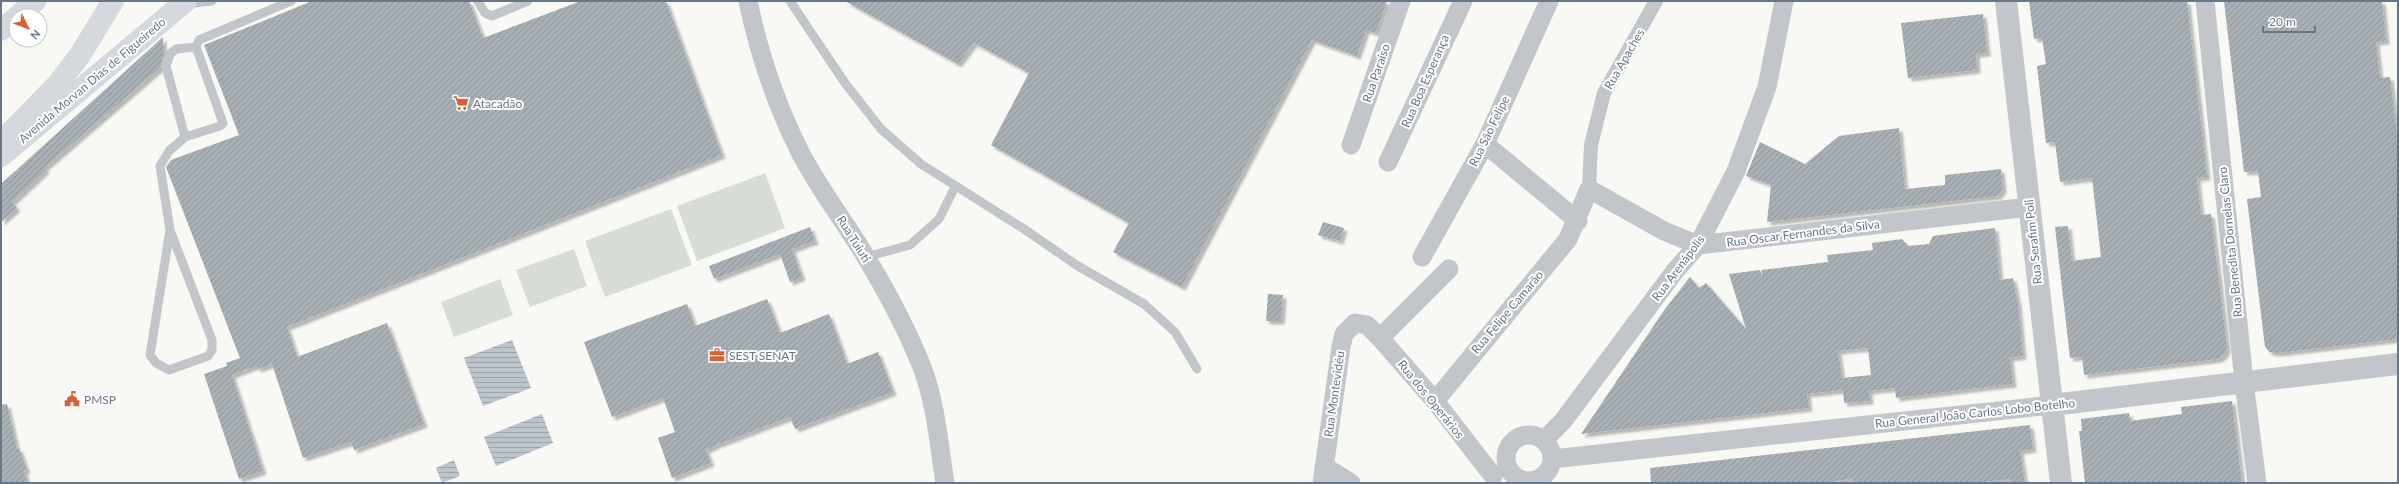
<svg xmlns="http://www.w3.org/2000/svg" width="2399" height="484" font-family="Lato,sans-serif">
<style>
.pitch{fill:#d7ddd5}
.water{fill:url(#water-rules)}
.building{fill:url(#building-hatch);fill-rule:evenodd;filter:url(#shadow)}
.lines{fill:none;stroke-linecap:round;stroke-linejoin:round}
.service{stroke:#c2c5c9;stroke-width:9}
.pedestrian{stroke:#c2c5c9;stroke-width:14}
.minor{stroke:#c2c5c9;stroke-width:19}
.tertiary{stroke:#c2c5c9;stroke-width:22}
.trunk{stroke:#d5d9dd;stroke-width:22}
.motorway{stroke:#d5d9dd;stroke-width:22}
.labels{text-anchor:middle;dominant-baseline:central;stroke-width:4;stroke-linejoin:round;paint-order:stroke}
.street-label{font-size:12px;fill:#687785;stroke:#fff}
.poi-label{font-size:12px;fill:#687785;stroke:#fff;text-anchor:start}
</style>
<defs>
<pattern id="water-rules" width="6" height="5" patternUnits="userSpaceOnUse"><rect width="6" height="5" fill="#bcc5cb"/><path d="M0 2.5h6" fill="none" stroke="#9da5aa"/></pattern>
<pattern id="building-hatch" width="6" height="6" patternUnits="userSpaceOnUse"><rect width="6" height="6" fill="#a8b0b6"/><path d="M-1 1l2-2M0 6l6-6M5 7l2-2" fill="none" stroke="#8d949a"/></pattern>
<filter id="shadow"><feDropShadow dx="3.5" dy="3.5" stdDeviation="1" flood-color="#0004"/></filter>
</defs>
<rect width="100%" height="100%" fill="#f8f8f5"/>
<!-- pitch -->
<path class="pitch" d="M765,173l20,55 -88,33 -20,-55z
M671,209l21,56 -87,32 -20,-56z
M574,249l13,37 -57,21 -14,-37z
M500,279l13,36 -59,22 -13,-35z"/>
<!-- water -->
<path class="water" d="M512,340l19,48 -48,18 -19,-48z
M542,414l11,29 -57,23 -12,-29z
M454,460l6,16 -18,7 -6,-15z"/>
<!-- building -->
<path class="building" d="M312,1h157l14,37 98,-37h85l56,154 -435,172 10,30 90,-34 37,101 -70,26 -3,-8 -48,16 -31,-94 -14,5 -2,-3 -24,9 31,96 -24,8 -35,-105 23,-8 -1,-3 14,-5 -74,-191 5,-7 68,-25 -35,-90z
M845,1h542l-11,32 -10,-3 -9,26 -45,-16 -130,247 -69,-35 16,-29 -138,-78 38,-72 -55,-30 -16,21z
M2029,1h158l20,176 -10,1 4,37 10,-1 16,134 -2,6 -6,5 -135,16 -2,-18 -12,1 -15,-131 13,-1 4,35 29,-4 -9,-79 -32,4 -5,-40 -9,1 -9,-77 9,-2 -4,-26 -8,1z
M2224,1h158l4,40 -10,1 4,36 10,-1 8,66v196l-121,14 -7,-1 -5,-5 -18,-148 14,-2 -3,-26 -14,1z
M1983,14l4,39 -11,1 1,16 -69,8 -7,-55z
M163,37v19l-3,12 -116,100 2,2 -34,32 5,6 -16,14v-38z
M1899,128l6,61 40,-4v-10l56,-6 2,20 -5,7 -231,26 4,-37 -25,-9 14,-34 45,22 34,-28z
M1323,222l21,6 -4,13 -22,-6z
M810,227l5,14 -23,8 10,28 -12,5 -10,-28 -66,25 -5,-13z
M1995,228l5,52 13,-2 5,26 5,52 -13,2 3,26 -117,14 -1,-10 -26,3 1,10 -26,2 -1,-13 -36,4 2,14 -228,26 84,-125 25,-32 9,11 7,-5 40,46 -17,-55 31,-4 2,5v-5l66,-8 -1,-7 46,-5 -1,-7 30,-4 6,7 21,-2 4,-8zM1868,348l3,27 -29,3 -4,-27z
M1268,294l15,1 -2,26h-15z
M767,299l13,34 49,-19 18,50 31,-12 15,40 -98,37 -5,-12 -74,28 -10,5 5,13 -39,15 -14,-40 17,-6 -12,-34 -51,19 -28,-75 103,-38 8,22z
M2232,401l10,82h-157l-6,-52h3l-1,-12 48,-6 1,8 52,-7 -1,-7z
M7,404l10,45 2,-1 8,22 -3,1 4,12h-27v-78z
M2030,425l3,24 -13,2 5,32h-14l-1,-4 -34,4h-123v-5l-26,5h-176l-1,-15z"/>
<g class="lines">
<!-- service -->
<path class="service" d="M478,1l7,12 7,3 36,-15
M790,1l55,82 36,46 40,35 103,65 54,37 66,38 31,28 22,37
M186,4l26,-3
M196,47l-20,2 -6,5 -4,12 19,71 35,-11 3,-3 -27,-76 3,-7 92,-39
M170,230l-20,125 6,8 13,7 39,-14 4,-6v-10l-42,-110 -10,-64 9,-15 16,-14
M866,257l44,-12 29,-26 16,-32"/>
<!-- pedestrian -->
<path class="pedestrian" d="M1589,189l2,-44 13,-52 52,-92"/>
<!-- minor -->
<path class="minor" d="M748,1c11,53 28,103 52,151 19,37 45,70 66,105 21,35 41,72 56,110 14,37 17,78 23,116
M2205,1l39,381 13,101
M1485,144l93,77
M1351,145l50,-144
M1388,162l75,-161
M1422,257l63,-113 64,-143
M1380,338l69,-69
M1435,401l133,-162 21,-50 75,42 34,14 331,-38
M1506 458a23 23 0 1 1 46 0a23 23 0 1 1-46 0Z
M1544,440l19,-19 112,-150 23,-26 38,-74 31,-84 17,-86
M1552,459l500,-54
M1324,466l27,17
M1322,483l19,-136 3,-13 11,-11 12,2 13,13 55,63 58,75"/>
<!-- tertiary -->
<path class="tertiary" d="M2006,1l55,482
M2052,405l346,-41"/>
<!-- trunk -->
<path class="trunk" d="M1,156l185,-155"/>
<!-- motorway -->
<path class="motorway" d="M18,16l17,-15
M1,30l15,-12
M1,142l56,-57 23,-30 33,-54"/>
</g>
<!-- icons -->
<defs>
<symbol id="supermarket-bare" viewBox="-9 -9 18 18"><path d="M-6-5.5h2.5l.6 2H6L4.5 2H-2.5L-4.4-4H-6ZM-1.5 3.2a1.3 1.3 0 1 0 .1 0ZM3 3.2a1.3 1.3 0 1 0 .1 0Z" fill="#db6033" stroke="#fff" stroke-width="2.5" paint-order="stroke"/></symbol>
<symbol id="office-bare" viewBox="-9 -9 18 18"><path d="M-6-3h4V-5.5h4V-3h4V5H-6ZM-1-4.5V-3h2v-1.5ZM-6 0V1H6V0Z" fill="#db6033" stroke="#fff" stroke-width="2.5" paint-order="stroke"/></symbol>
<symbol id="civic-bare" viewBox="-9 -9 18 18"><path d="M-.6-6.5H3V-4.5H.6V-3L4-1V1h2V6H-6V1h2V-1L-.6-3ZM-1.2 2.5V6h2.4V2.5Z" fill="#db6033" stroke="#fff" stroke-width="2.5" paint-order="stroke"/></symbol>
</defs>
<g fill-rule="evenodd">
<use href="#supermarket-bare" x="450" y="92" width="22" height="22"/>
<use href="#office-bare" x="706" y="344" width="22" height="22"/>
<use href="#civic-bare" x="61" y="388" width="22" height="22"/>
</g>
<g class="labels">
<!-- street labels -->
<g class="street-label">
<text transform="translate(1624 59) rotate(-60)">Rua Apaches</text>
<text transform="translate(1376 73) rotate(-71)">Rua Paraíso</text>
<text transform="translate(92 80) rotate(-40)">Avenida Morvan Dias de Figueiredo</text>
<text transform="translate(1425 81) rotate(-66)">Rua Boa Esperança</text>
<text transform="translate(1489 131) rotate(-64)">Rua São Felipe</text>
<text transform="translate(1803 233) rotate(-7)">Rua Oscar Fernandes da Silva</text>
<text transform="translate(854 239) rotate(58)">Rua Tuiuti</text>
<text transform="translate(2033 242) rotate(-96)">Rua Serafim Poli</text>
<text transform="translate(2230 242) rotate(-96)">Rua Benedita Dornelas Claro</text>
<text transform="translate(1678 268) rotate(-53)">Rua Arenápolis</text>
<text transform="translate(1507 312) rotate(-50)">Rua Felipe Camarão</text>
<text transform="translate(1334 394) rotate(-82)">Rua Montevidéu</text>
<text transform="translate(1431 399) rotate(51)">Rua dos Operários</text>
<text transform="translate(1975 413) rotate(-6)">Rua General João Carlos Lobo Botelho</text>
</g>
<!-- poi labels -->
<g class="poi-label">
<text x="473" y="103">Atacadão</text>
<text x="729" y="355">SEST SENAT</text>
<text x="84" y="399">PMSP</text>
</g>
</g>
<!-- border -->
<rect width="2399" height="484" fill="none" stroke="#687785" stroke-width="4"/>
<!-- north arrow -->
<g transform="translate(28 28) rotate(132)"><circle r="19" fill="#ffffff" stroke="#c3c9ce"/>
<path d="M0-3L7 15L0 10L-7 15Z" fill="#db6033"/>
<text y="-6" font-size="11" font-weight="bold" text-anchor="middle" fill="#687785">N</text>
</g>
<!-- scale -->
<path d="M2263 26v6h52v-6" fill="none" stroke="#687785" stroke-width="2"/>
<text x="2269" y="26" font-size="12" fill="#687785" stroke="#ffffff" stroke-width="3" paint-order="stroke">20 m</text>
</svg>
